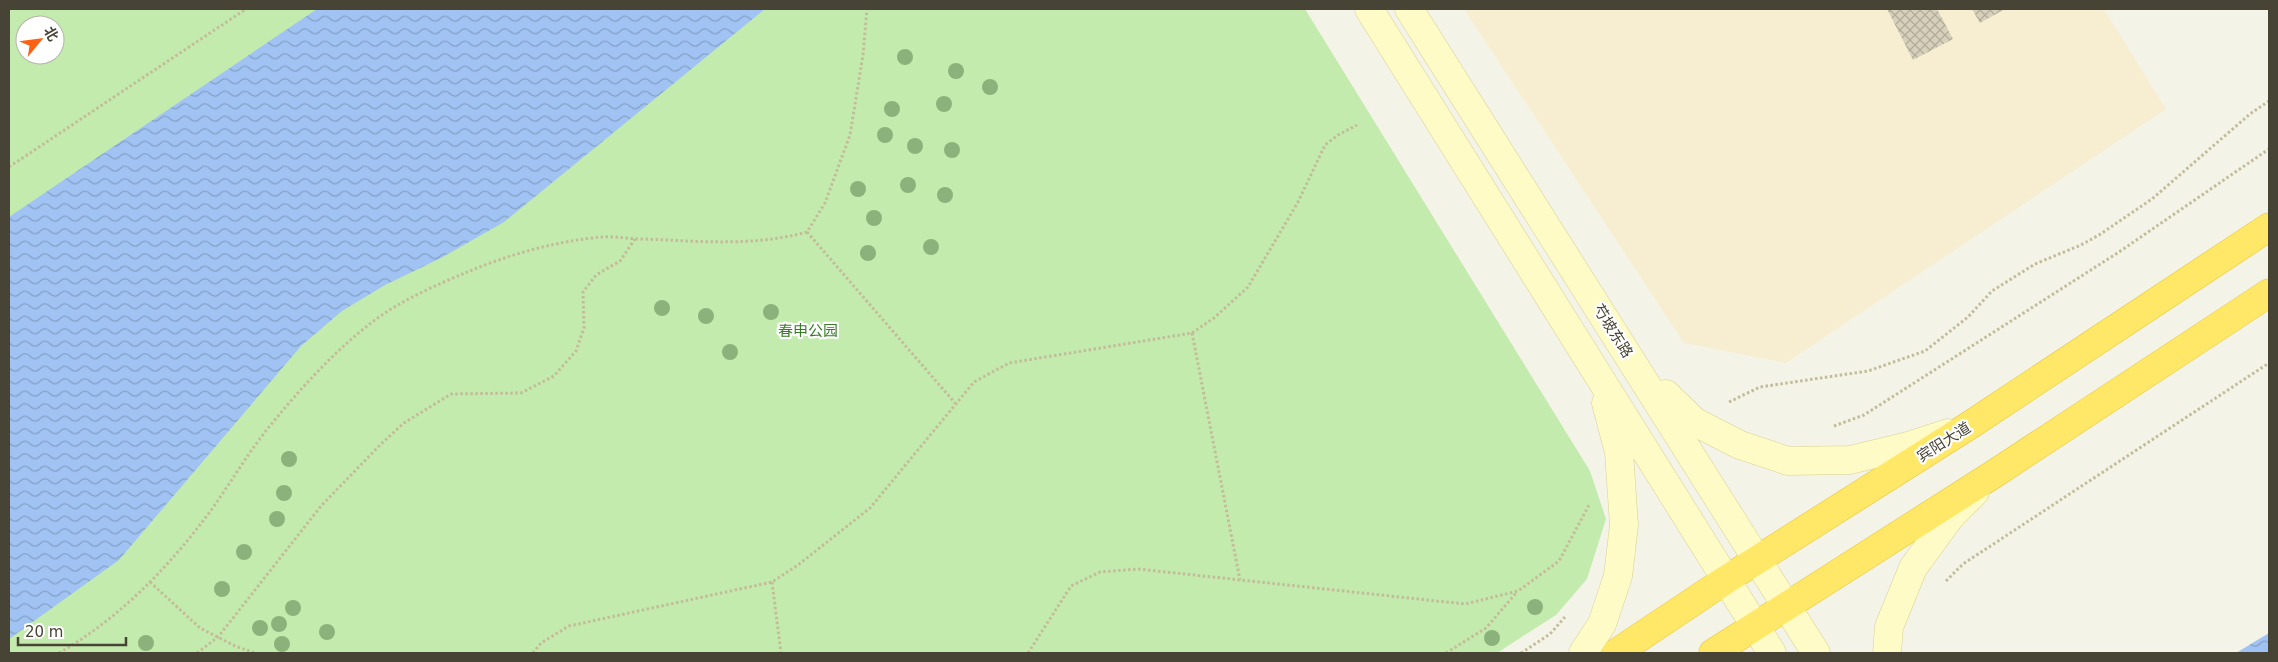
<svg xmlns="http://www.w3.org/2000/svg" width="2278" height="662" font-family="'DejaVu Sans','Noto Sans SC',sans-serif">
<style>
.commercial{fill:#f7eed1}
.park{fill:#c4ebae;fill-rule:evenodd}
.water{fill:url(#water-waves)}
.building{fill:url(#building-cross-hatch)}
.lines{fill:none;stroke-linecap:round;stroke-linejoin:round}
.secondary-casing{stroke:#d7d194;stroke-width:29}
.highway-casing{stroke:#e5c330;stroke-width:29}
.path{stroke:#c3bc99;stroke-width:3;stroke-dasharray:2.5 2.5;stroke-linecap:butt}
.secondary{stroke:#fffbc6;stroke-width:28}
.highway{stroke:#ffe867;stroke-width:28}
.tree{fill:#8cb27c}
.labels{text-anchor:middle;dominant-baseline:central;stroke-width:4.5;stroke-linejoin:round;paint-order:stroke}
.park-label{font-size:15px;fill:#377d25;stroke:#fff}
.street-label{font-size:15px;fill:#484435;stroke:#fff}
</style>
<defs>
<pattern id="water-waves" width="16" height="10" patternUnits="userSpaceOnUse" patternTransform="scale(1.25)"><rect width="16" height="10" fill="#a0c3f4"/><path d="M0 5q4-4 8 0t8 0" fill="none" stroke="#84a0c6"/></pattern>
<pattern id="building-cross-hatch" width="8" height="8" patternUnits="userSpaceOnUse" patternTransform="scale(1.25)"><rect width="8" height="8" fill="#d7d1bc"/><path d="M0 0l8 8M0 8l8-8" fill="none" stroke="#b0ab9a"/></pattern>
</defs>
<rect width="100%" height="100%" fill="#f4f3e7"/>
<!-- commercial -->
<path class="commercial" d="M1464,9h640l62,100 -380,254 -102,-20z"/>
<!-- park -->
<path class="park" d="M9,9h1296l285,462 16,48 -19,60 -31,36 -59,38h-1488zM25,25h30v30h-30z"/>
<!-- water -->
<path class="water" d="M317,9h448l-261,213 -63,36 -56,27 -43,26 -41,35 -182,214 -110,79v-422z
M2269,633v20h-33z"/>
<!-- building -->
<path class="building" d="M1887,9h50l16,30 -40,21z
M1972,9h33l-25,14z"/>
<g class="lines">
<defs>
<path id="secondary" d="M1369,9l403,644
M1409,9l407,644
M1666,394l29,28 45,23 48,16 62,-1 58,-14 40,-13
M1583,653l19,-29 16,-48 6,-51 -5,-73 -13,-49
M1887,653l2,-26 24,-59 37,-51 25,-25"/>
<path id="highway" d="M1616,653l111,-74 243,-154 299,-198
M1713,653l281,-179 275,-181"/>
</defs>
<!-- secondary casing -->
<use href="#secondary" class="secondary-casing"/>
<!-- highway casing -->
<use href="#highway" class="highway-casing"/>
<!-- path -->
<path class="path" d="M9,167l237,-158
M807,232l148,171
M1192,333l48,247
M1729,402l31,-15 108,-16 57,-20 43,-34 24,-26 43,-27 46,-19 18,-10 53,-36 98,-85 19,-13
M1834,426l30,-11 255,-163 150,-103
M1946,581l17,-17 306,-201
M150,582l50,46 35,18 20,7
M772,582l9,71
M59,653c58,-33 107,-83 147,-136 22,-29 40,-62 63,-90 31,-38 67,-78 106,-107 25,-19 61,-35 90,-47 42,-18 91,-32 137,-36 13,-1 27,2 41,2 56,2 109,8 164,-7l18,-29 25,-68 13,-80 4,-46
M197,653l21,-16 103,-131 60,-62 23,-21 47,-29 70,-1 33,-17 22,-25 8,-23 -1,-36 13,-17 24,-14 15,-22
M533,653l8,-10 28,-17 203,-44 26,-17 72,-57 104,-126 35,-19 183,-30 22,-15 34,-31 50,-85 27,-57 13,-10 19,-10
M1028,653l43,-67 29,-14 38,-3 327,35 53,-13 41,-30 30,-56
M1446,653l40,-25 31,-36
M1521,653l29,-19 15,-17"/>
<!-- secondary -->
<use href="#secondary" class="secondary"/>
<!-- highway -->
<use href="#highway" class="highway"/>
</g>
<!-- trees -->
<g class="tree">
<circle cx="905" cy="57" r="8"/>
<circle cx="956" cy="71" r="8"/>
<circle cx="990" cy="87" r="8"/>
<circle cx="944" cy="104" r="8"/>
<circle cx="892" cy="109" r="8"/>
<circle cx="885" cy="135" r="8"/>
<circle cx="915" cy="146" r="8"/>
<circle cx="952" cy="150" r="8"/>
<circle cx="908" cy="185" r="8"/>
<circle cx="858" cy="189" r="8"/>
<circle cx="945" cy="195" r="8"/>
<circle cx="874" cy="218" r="8"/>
<circle cx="931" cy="247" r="8"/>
<circle cx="868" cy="253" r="8"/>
<circle cx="662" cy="308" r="8"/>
<circle cx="771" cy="312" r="8"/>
<circle cx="706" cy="316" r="8"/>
<circle cx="730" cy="352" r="8"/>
<circle cx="289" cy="459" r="8"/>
<circle cx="284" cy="493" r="8"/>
<circle cx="277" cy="519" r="8"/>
<circle cx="244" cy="552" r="8"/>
<circle cx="222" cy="589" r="8"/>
<circle cx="1535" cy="607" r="8"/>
<circle cx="293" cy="608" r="8"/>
<circle cx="279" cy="624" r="8"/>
<circle cx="260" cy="628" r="8"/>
<circle cx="327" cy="632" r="8"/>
<circle cx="1492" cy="638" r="8"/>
<circle cx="146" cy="643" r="8"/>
<circle cx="282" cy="644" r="8"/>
</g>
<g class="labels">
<!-- park labels -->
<g class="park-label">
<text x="808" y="331">春申公园</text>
</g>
<!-- street labels -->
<g class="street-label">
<text transform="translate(1613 331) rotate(58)">芍坡东路</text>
<text transform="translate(1944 442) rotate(-32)">宾阳大道</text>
</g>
</g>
<!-- border -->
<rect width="2278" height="662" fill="none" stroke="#484435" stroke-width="20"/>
<!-- north arrow -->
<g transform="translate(40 40) rotate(61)"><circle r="24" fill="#ffffff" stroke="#b6b4ae"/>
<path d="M0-4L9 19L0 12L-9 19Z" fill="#ff6113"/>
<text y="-8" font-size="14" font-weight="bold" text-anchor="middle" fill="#484435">北</text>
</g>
<!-- scale -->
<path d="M18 637v8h108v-8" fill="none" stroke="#484435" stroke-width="2.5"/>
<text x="25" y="637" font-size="15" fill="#484435" stroke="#ffffff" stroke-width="4" paint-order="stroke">20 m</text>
</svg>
